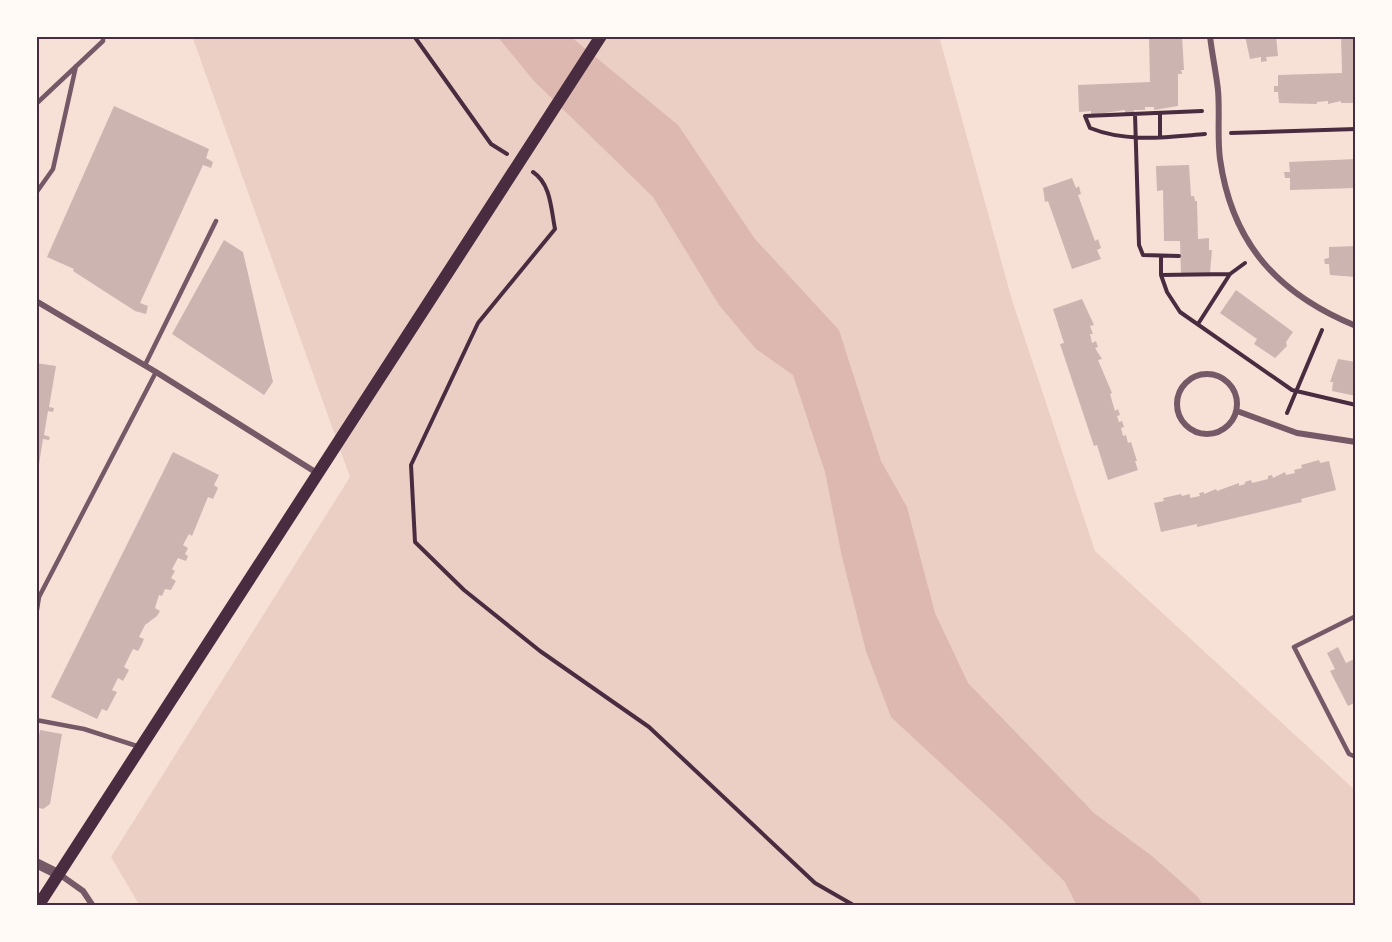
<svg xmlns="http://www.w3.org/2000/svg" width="1392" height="942" font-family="'Work Sans',sans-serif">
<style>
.green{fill:#ebcfc5}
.water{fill:#dcb8b0}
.building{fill:#ccb4b1}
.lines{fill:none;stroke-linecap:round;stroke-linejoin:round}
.path{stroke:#4a2c40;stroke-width:4}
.service{stroke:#755966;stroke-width:4.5}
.minor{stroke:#755966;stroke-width:6}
.tertiary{stroke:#755966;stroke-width:10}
.secondary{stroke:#4a2c40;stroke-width:12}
.neatline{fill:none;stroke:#4a2c40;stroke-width:2}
</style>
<rect width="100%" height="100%" fill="#f7e1d7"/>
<!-- green -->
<path class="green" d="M192,36h747l73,264 83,251 261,240v115h-1216l-29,-49 239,-380z"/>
<!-- water -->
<path class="water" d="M497,36h73l108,89 77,114 84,91 42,131 26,46 28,106 33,70 126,130 58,43 45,40 7,10h-127l-12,-24 -63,-62 -111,-103 -25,-66 -24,-94 -17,-85 -32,-97 -37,-26 -37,-44 -66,-108 -119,-116z"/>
<!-- building -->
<path class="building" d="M1149,36h33l2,34h-3l1,4h-4v32l-24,4v-3h-9v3h-11v3h-9v-3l-34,5v-4l-12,1 -1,-27 72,-3z
M1245,36h31l2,20 -12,1 1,4 -6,1v-5l-11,2z
M1341,36h15v67h-15v-2l-13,3v-3l-11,1v2l-38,-1 -1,-11h-4v-6h4v-11l64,-2z
M114,106l95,43 -3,9 7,4 -2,6 -8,-3 -63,138 8,3 -2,8 -11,-3 -62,-40 1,-2 -27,-12z
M1356,159v29l-66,2v-12h-5l-1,-6h6l-1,-10z
M1189,165l2,31h3l1,5h2l1,38 11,-1v12h3l-2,23 -29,1 -1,-33h-16l-1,-51 -6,1 -1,-25z
M1072,178l4,10 3,-2 2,8 -3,1 17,46 3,-2 3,9 -4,2 4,9 -29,10 -24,-68 -3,1 -2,-14z
M224,240l19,12 30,130 -9,13 -92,-61z
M1356,246v31l-26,-2 -1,-11h-4l-1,-5 5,-1v-11z
M1236,290l57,42 -7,10 1,4 -12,12 -21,-14 3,-5 -37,-26z
M1082,299l12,26 -4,1 3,8h-3l2,9 4,-2 2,6 -3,1 7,11 -4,1 14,33 -2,1 5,17 3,-2 2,6 -3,1 2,6 3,-1 2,6 -3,1 2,8 3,-1 2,8 3,-1 6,19h-2l3,9 -30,10 -11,-35 -3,1 -34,-102 4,-1 -11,-34z
M1338,359l18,3v34l-24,-5 1,-9h-3z
M36,363l20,3 -7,41 5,1 -1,4 -5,-1 -4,24 6,2 -1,3 -6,-1 -6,38z
M173,452l46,23 -5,10 4,3 -5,11 -5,-2 -16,39 -3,-2 -6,11 5,3 -3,6 3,2 -2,5 -8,-3 -6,11 3,2 -4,7 5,3 -3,5 -2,4 -6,-1 -3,7 -3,-1 -4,13 5,3 -3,5 -12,9 -6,12 5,2 -3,7 -3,5 -5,-2 -9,18 5,3 -6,11 -5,-3 -6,12 5,2 -10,19 -5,-2 -5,10 -46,-22z
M1319,460l1,3 9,-2 7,29 -35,9 1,3 -105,25v-3l-36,8 -7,-29 10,-2 -1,-3 18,-4 1,2 8,-2v4l10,-2 -1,-3 5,-1v2l12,-5 1,2 22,-8v3l6,-2v-2l6,-2 1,3 16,-4v-3l4,-1 1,3 12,-6 1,3 9,-2 -1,-3 8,-2 -1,-3z
M1338,647l8,16 10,-5v44l-8,4 -18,-35 5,-2 -8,-16z
M40,730l22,4 -12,70 -7,5 -7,-2v-55z"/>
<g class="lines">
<!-- path -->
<path class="path" d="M414,36l77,108 16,10
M1202,111l-117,5 5,12c37,15 77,9 115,6
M1160,113v23
M1135,114l4,131 4,10 36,1
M1231,133l125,-4
M533,172c18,12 18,37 22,57l-77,94 -67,142 4,77 49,48 76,61 109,76 166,156 40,23
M1161,258v17l6,17 13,20 112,78 64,15
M1161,275l69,-1 15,-11
M1198,324l32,-50
M1287,413l35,-83"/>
<!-- service -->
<path class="service" d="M36,104l67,-63v-5
M36,193l17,-24 23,-103
M145,365l71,-144
M36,616l3,-19 117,-225
M1356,616l-62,31 55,107 7,3
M36,720l48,9 56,18"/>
<!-- minor -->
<path class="minor" d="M1210,36c2,18 6,36 8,54 2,23 -1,46 2,69 12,85 58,135 136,167
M36,301l120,71 161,101
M1177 404a30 30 0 1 1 60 0a30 30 0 1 1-60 0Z
M1237,411l60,22 59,9
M59,874l24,17 10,15"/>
<!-- tertiary -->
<path class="tertiary" d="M36,863l22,11"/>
<!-- secondary -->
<path class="secondary" d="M38,906l563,-870"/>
</g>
<!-- border -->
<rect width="1392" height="942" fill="none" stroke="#fffaf5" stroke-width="75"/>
<rect x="38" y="38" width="1316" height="866" class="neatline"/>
</svg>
